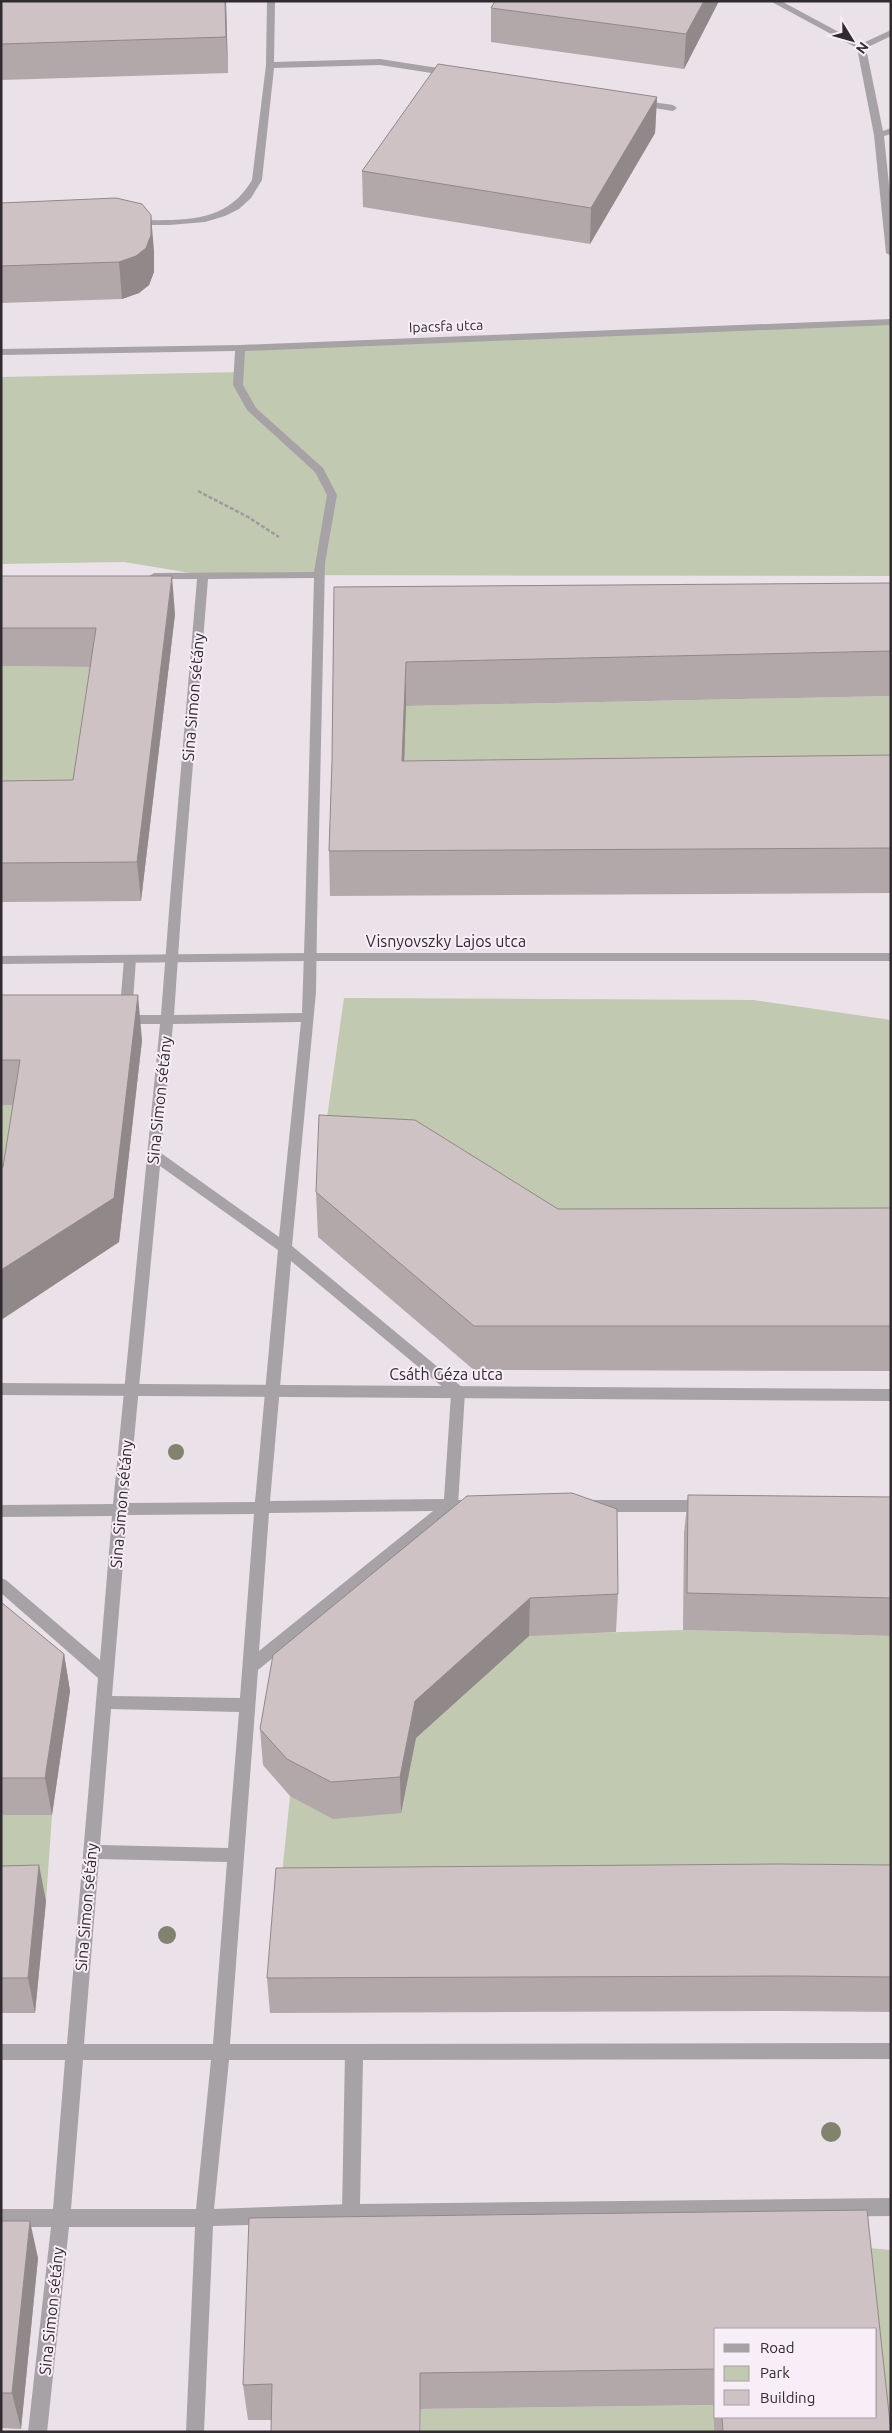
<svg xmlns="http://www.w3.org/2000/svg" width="892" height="2433" font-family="Ubuntu,sans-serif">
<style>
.green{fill:#c1cab0}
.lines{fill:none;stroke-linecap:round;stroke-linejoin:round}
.path{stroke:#a0999f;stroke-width:2.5;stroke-dasharray:4 2;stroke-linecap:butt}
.service{fill:#a7a2a5;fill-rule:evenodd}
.pedestrian{fill:#a7a2a5;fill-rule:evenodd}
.minor{fill:#a7a2a5;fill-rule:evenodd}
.tree{fill:#82836f}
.wall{fill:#b2a7a9;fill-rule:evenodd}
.shaded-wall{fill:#91888a}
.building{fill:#cfc2c5;stroke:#91888a}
.labels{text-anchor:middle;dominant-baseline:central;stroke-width:4;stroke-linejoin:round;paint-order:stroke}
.far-street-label{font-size:14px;fill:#2f2b2e;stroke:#f7eef7}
.street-label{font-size:16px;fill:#2f2b2e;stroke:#f7eef7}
</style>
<rect width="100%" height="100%" fill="#eae1e9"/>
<!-- green -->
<path class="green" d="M891,322v254l-688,-1 -79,-13 -123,2v-187l238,-5 1,-24z
M1,666l99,1 -22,152 -77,1z
M891,696v104l-488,6 3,-100z
M344,998l409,2 138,20v233l-335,1 -235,-94z
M1,1105h25l-25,113z
M683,1630l208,6v265l-612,3 11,-108 110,17 16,-75 113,-103z
M1,1815h51l-6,86h-45z
M858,2247l33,3v182l-15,-18v-85z
M713,2405l1,27h-293l-1,-23z"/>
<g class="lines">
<!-- path -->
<path class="path" d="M198,491l50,26 31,20"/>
<!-- service -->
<path class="service" d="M267,1h8l-1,61 106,-3 71,11 4,3 -4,3 -71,-11 -106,3 -12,112 -11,18 -12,11 -14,7 -20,6 -36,3h-38l-2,-2 5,-3c46,0 92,5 118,-40l14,-115z
M770,1h11l80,43 30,-14v6l-25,12 17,83 8,-3v6l-7,2 7,68v52l-5,-3 -12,-118 -17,-87z
M638,100l35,5 4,3 -4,3 -38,-6 -1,-2z"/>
<!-- pedestrian -->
<path class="pedestrian" d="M176,895l6,4 -8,116 128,-2 3,-90 6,-4 6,4 -1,69 -24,254 171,142 2,4 -7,113 -2,4 -198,161 -28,374h124l6,2 3,6 -3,6 -6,2h-125l-15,149 137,-5 6,3 3,6 -3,6 -6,3 -138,4 -9,206h-18l9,-205h-126l-22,205h-19l23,-205h-50v-18h52l12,-149h-64v-16h66l31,-366 -97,-85v-15l5,2 94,80 12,-144 -111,1v-12l112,-1 47,-480h-35l-6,-4 5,-61 6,-4 6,4 -4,56h29l9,-116zM301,1022l-22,215 -118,-84 12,-129zM160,1166l118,84 -23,252 -127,1zM291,1261l160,133 -7,105 -174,2zM433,1511l-174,140 10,-138zM254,1514l-14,184 -128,-2 15,-181zM111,1709l128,3 -11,136 -128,-3zM99,1859l128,3 -14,182h-129zM83,2060h128l-15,149h-125z"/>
<!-- minor -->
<path class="minor" d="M891,319v6l-646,26 -2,34 13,23 67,60 14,27 -12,68 -8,360 -6,4 -6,-4 9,-345 -106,1 -26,320 -2,3h-8l-2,-3 27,-320h-43l-5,-3 5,-3 160,-1 13,-77 -12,-23 -68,-62 -14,-25 2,-34 -234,4v-6l239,-4z
M310,953h581v8h-581l-309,3v-8z
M1,1383l890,6v12l-890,-6z
M451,1499l29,3 2,4 -2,4c-10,3 -24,2 -34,-1l-2,-4 2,-4z
M592,1500h113l5,2 2,4 -2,4 -5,2h-113l-5,-2 -2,-4 2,-4z
M891,2043v16l-528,1 -3,144 531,-6v18l-540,6 -6,-3 -3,-6 3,-161 3,-6 6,-2z"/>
</g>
<!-- trees -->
<g class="tree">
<circle cx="176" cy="1452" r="8"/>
<circle cx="167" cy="1935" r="9"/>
<circle cx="831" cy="2132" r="10"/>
</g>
<!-- wall -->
<path class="wall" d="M1,1h225l2,72 -227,7z
M719,1l-35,68 -193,-27v-34z
M657,97l-2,36 -65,111 -227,-37 -1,-36z
M1,203l153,48v21l-5,13 -10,8 -17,6 -121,4z
M1,576l174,38 -34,287 -140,1v-121l72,-1 18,-113 -90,-1z
M891,583v113l-485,10 -2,55 487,-6v138l-561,3 -1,-45 3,-89 2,-175z
M1,995l141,45 -23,202 -118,78v-152l2,-1 10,-62h-12z
M316,1192l242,17 333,-1v163l-417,-1 -156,-133z
M688,1495l203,2v139l-208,-6 1,-97z
M467,1496l151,98 -2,38 -87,4 -113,102 -15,75 -68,6 -43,-23 -27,-31 -3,-36z
M1,1602l63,52 6,37 -18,124h-51z
M891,1865v147l-104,-1 -517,2 -3,-35z
M1,1866l45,35 -11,112h-34z
M867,2210l24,222h-177l-1,-27 -293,4 -149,11h-23l-5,-35zM716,2329l160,88h-160z
M1,2221l37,37 -17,171 -20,-1z"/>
<!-- shaded-wall -->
<path class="shaded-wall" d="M225,1h1l2,72 -2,-36z
M704,1h15l-35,68 2,-35z
M657,97l-2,36 -65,111 1,-36z
M151,215l3,36v21l-5,13 -10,8 -17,6 -3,-37z
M172,576l3,38 -34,287 -4,-39z
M406,662v44l-3,100 -1,-45z
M138,995l4,45 -23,202 -118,78v-50z
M530,1598l-1,38 -113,102 -15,75 -1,-36 15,-76z
M64,1654l6,37 -18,124 -7,-37z
M39,1865l7,36 -11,112 -7,-35z
M30,2221l8,37 -17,171 -9,-36z"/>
<!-- building -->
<path class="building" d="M1,1h224l1,36 -225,7z
M495,1h209l-18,33 -195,-26z
M438,64l219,33 -66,111 -229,-37z
M116,198l26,6 9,11v20l-5,13 -10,8 -17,6 -118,4v-63z
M1,576h171l-35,286 -136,1v-82l72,-1 23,-152h-95z
M891,583v68l-485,11 -4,99 489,-6v93l-562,3 3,-89 2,-175z
M1,995h137l-24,203 -113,72v-102l2,-1 17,-107h-19z
M319,1115l96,5 143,89 333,-1v118h-417l-158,-134z
M572,1493l45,16 1,85 -88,4 -115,103 -15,76 -69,5 -44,-23 -27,-30 13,-74 194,-159z
M688,1495l203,2v101l-204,-5z
M1,1602l63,52 -19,124h-44z
M780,1864l111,1v112l-98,-1 -526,2 9,-110z
M39,1865l-11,113h-27v-112z
M867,2210l24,222h-168l-1,-15h154v-88h-160v40l-296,4v59h-149l1,-48 -29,1 6,-167z
M1,2221h29l-18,172h-11z"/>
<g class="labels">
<!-- far-street labels -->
<g class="far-street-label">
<text transform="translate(446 326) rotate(-2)">Ipacsfa utca</text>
</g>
<!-- street labels -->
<g class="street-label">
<text transform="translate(193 697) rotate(-85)">Sina Simon sétány</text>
<text x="446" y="941">Visnyovszky Lajos utca</text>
<text transform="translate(159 1100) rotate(-84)">Sina Simon sétány</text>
<text x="446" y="1374">Csáth Géza utca</text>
<text transform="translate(121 1504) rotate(-85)">Sina Simon sétány</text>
<text transform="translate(86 1907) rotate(-85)">Sina Simon sétány</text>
<text transform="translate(51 2311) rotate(-84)">Sina Simon sétány</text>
</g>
</g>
<!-- border -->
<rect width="892" height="2433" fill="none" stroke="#2f2b2e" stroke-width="5"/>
<!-- legend -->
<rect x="714" y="2328" width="162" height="90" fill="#f7eef7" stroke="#a7a0a7"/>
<rect x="724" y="2344" width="25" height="8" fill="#a7a2a5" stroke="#a7a0a7"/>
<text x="760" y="2353" font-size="15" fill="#2f2b2e">Road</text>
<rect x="724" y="2366" width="25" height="15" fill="#c1cab0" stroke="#a7a0a7"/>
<text x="760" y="2378" font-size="15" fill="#2f2b2e">Park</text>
<rect x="724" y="2390" width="25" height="15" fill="#cfc2c5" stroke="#a7a0a7"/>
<text x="760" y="2403" font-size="15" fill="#2f2b2e">Building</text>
<!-- north arrow -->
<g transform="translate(852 40) rotate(127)" stroke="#f7eef7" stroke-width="4" paint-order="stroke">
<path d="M0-4L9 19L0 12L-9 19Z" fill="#2f2b2e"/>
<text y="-8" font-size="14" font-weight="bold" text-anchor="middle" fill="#2f2b2e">N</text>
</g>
</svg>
